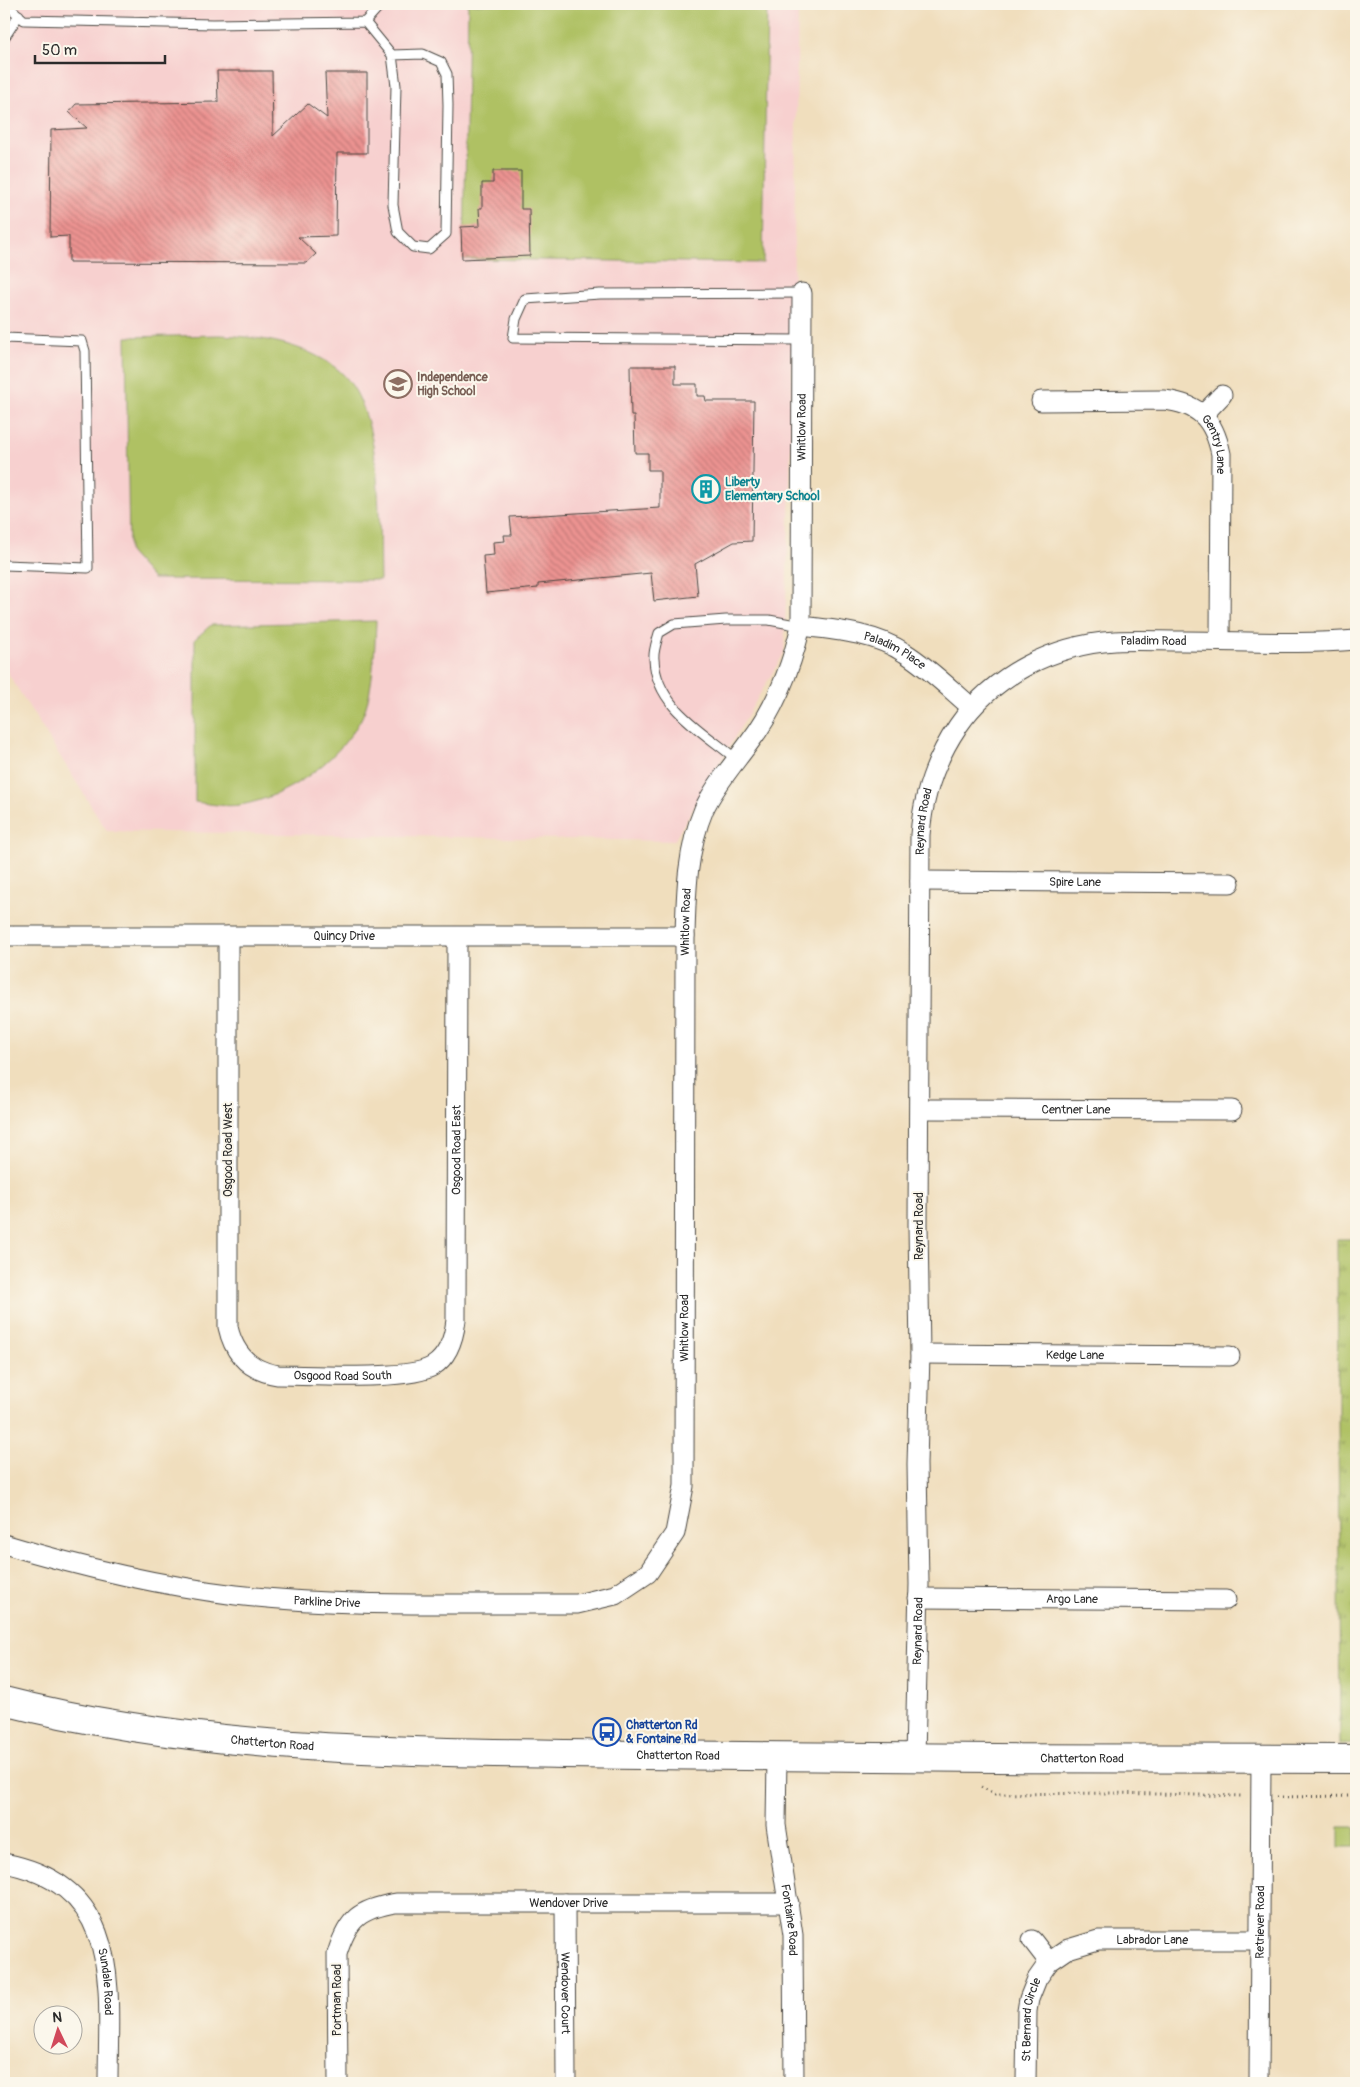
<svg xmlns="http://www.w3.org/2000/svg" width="1360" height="2087" font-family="Pangolin,sans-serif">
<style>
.built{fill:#f7d0cf}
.grass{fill:url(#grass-tufts);stroke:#6d7648}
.park{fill:#afc164;stroke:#6d7648}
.building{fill:url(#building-back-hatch)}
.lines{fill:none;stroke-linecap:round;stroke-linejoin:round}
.lane-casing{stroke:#494641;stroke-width:11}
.street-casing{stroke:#494641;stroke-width:21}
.primary-casing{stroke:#494641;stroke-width:30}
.path{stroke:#494641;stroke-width:3;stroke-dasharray:1 4;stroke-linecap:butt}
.lane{stroke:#fff;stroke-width:9}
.street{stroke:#fff;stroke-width:19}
.primary{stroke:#fff;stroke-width:28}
.labels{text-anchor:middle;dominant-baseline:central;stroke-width:4;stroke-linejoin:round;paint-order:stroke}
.education-label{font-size:12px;font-weight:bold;fill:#785e54;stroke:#fbf7ec;text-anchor:start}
.street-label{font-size:12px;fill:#2b2b2b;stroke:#fbf7ec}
.culture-label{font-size:12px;font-weight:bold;fill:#0d838f;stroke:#fbf7ec;text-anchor:start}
.transit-label{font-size:12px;font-weight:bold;fill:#164399;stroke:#fbf7ec;text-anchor:start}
</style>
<defs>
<pattern id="grass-tufts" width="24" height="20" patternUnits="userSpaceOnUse" patternTransform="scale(1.25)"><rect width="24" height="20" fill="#afc164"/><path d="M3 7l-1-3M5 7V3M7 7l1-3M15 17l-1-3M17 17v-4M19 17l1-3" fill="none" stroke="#8f9d53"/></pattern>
<pattern id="building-back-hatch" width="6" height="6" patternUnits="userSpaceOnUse" patternTransform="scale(1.25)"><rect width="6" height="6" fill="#ec9391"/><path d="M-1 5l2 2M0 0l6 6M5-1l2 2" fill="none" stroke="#bf7877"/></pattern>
</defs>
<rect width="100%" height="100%" fill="#fbf7ec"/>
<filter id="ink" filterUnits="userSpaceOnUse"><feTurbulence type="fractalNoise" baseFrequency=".02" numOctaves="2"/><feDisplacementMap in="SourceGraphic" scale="10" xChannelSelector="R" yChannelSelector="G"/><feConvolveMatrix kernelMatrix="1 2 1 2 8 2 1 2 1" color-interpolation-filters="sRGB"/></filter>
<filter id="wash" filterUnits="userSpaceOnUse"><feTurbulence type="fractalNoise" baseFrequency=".0096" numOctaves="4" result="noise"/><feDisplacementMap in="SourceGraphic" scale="20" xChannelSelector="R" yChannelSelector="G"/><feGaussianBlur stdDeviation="1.12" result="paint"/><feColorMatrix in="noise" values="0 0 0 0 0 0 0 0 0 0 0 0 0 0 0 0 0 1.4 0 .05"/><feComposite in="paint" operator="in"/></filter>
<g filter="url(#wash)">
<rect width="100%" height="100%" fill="#f0debd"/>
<!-- built -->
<path class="built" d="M4,4h794l-8,488 -6,161 -110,188 -567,-10 -103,-164z"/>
<!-- grass -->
<path class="grass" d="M1337,1239h19v505l-16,1z"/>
<!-- park -->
<path class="park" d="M468,4h299l-4,259 -299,-4z
M220,335c40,2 83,8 116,33 50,38 42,155 44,212l-227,-1 -24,-27 -3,-215z
M376,621c-1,26 -3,76 -15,98 -23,42 -73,78 -121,86 -15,2 -30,-1 -45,-3v-163l16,-14z
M1339,1827h16v20h-16z"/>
<g id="blocks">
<!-- building -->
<path class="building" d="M217,71h55l1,65 35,-32 19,14 -2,-45h42v80h-30l-1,83 -38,1 18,17 -10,9 -237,-1v-26l-19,1 1,-107 36,-2 -18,-16 7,-8 142,-2z
M493,171h28v38h8l1,47 -68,3 -1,-32 19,-1 -1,-18h3v-25h11z
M630,366h45v18h22v12h8l1,5h48l-2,140 -18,1 -39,22 3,32 -44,5 -3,-28 -113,11v4l-52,5 -3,-37 11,-1 -1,-13 12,-1 -1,-6h8l-2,-18 150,-9v-38h-12v-17h-13l-1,-37h-3z"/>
</g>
</g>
<g filter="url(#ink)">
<use href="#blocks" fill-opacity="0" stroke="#494641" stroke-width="1"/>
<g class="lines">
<defs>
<path id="lane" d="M6,4l18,16 189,4 152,-2 16,-18
M365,22l27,33 4,31 -3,119 5,27 15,15 16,2 17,-15 2,-129 -1,-31 -6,-12 -18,-8 -31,1
M4,38l15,-23
M802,293l-202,1 -75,5 -9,20 -3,19 289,2
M4,338l78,3 3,10 3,217 -84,-3
M736,759c-33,-28 -80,-52 -82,-100 -1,-8 3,-18 5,-26l15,-9 52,-4h43l32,6"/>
<g id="street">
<path id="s1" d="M1041,401l123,-1c36,4 50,20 57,54l-1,187"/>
<path d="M1203,415l19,-20"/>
<path id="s2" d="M801,626c36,4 74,7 104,27 24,15 45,36 66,54"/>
<path id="s3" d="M920,881l310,2"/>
<path id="s4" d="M4,936h681"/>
<path id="s5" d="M228,936v391c6,27 22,44 50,48 32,0 132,6 155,-9 16,-10 21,-29 23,-46l1,-383"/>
<path id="s6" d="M920,1109l312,1"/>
<path id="s7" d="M920,1354l310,2"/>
<path id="s8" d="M4,1544c76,23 153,41 232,51 113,13 228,8 341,9l38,-9 33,-22 27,-40 9,-47 1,-550c1,-43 2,-87 19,-127 12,-25 29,-44 45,-66 27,-35 42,-75 52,-117l1,-333"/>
<path id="s9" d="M918,1598l308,2"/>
<path id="s10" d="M777,1757l-1,68 17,110 1,148"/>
<path id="s11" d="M915,1757l4,-173 -2,-120 3,-110 -2,-129 2,-390c3,-40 15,-75 38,-109 35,-51 95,-81 157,-85 22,-1 45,0 68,0 57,0 116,4 173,-1"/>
<path id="s12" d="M4,1863c121,23 104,125 104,220"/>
<path id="s13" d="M565,1903l1,180"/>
<path d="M1032,1940l17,22"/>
<path id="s14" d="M338,2083l-1,-129c11,-36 23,-45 59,-51h393"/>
<path id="s15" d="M1026,2083l1,-72 2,-12 8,-20 12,-17 19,-13 30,-9h162"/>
<path id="s16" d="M1259,2083l2,-324"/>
</g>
<g id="primary">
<path id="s17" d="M4,1701c207,53 424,51 637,54 238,3 477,4 715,4"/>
</g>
</defs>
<!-- lane casing -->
<use href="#lane" class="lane-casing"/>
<!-- street casing -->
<use href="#street" class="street-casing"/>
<!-- primary casing -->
<use href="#primary" class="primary-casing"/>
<!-- path -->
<path class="path" d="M981,1787l14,7 116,-1 132,3
M1277,1797l79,-1"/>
<!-- lane -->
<use href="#lane" class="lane"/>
<!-- street -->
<use href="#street" class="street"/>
<!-- primary -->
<use href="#primary" class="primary"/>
</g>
</g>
<!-- icons -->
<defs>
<symbol id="school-ring" viewBox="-11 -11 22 22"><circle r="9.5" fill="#fbf7ec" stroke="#8d6e63" stroke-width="1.5"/><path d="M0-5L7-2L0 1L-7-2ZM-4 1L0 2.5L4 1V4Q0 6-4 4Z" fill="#8d6e63"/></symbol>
<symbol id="building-ring" viewBox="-11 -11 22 22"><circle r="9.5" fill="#fbf7ec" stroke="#0f9aa8" stroke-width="1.5"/><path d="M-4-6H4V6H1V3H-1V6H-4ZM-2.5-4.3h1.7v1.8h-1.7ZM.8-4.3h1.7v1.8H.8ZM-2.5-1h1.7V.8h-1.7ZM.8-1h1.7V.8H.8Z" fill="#0f9aa8"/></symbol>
<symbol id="bus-ring" viewBox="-11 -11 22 22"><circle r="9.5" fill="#fbf7ec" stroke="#1a4fb4" stroke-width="1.5"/><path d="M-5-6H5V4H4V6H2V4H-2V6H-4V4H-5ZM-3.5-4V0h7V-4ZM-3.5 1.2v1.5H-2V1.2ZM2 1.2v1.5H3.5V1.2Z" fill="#1a4fb4"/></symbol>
</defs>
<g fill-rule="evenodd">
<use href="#school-ring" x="382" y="368" width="32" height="32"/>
<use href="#building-ring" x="690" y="473" width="32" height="32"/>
<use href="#bus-ring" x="591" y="1716" width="32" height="32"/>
</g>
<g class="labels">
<!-- education labels -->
<g class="education-label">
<text x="417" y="377">Independence<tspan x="417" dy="14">High School</tspan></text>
</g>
<!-- street labels -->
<g class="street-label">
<text stroke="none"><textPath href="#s8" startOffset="1841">Whitlow Road</textPath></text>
<text stroke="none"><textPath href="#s1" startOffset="198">Gentry Lane</textPath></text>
<text stroke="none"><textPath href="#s11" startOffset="1262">Paladim Road</textPath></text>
<text stroke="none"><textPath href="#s2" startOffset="98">Paladim Place</textPath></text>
<text stroke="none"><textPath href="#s11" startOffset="936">Reynard Road</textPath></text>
<text stroke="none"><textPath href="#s3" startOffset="155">Spire Lane</textPath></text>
<text stroke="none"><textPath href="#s8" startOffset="1318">Whitlow Road</textPath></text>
<text stroke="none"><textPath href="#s4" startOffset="340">Quincy Drive</textPath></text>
<text stroke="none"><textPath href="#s6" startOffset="156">Centner Lane</textPath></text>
<text transform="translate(228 1150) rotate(-90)">Osgood Road West</text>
<text stroke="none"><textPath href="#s5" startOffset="845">Osgood Road East</textPath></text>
<text transform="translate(919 1226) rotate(-90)">Reynard Road</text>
<text stroke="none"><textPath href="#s8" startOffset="912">Whitlow Road</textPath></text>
<text stroke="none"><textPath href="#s7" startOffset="155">Kedge Lane</textPath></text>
<text stroke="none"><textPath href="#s5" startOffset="530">Osgood Road South</textPath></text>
<text stroke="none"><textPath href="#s9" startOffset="154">Argo Lane</textPath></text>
<text stroke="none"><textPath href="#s8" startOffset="329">Parkline Drive</textPath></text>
<text stroke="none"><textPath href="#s11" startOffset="126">Reynard Road</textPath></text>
<text stroke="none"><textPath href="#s17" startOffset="272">Chatterton Road</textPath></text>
<text stroke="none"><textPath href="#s17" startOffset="678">Chatterton Road</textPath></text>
<text stroke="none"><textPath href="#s17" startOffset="1082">Chatterton Road</textPath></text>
<text stroke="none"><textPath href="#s14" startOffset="386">Wendover Drive</textPath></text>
<text stroke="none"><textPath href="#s10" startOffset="164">Fontaine Road</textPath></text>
<text stroke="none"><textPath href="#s16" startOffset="161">Retriever Road</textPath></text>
<text stroke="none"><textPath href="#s15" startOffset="235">Labrador Lane</textPath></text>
<text stroke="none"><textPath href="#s12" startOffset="172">Sundale Road</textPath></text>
<text stroke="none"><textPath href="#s13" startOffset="90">Wendover Court</textPath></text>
<text transform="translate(337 2000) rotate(-90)">Portman Road</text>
<text stroke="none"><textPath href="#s15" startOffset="64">St Bernard Circle</textPath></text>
</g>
<!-- culture labels -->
<g class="culture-label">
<text x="725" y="482">Liberty<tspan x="725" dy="14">Elementary School</tspan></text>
</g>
<!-- transit labels -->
<g class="transit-label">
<text x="626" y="1725">Chatterton Rd<tspan x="626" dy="14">&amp; Fontaine Rd</tspan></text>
</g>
</g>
<!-- margin -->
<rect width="1360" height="2087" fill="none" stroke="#fbf7ec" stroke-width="20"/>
<!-- north arrow -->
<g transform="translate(58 2030) rotate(356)"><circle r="24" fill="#fbf7ec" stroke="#a8a59f"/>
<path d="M0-4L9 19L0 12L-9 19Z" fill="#d1495b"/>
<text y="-8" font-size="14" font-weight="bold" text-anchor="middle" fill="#2b2b2b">N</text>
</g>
<!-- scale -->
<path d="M35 55v8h130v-8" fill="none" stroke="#2b2b2b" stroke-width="2.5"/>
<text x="42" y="55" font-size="15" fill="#2b2b2b" stroke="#fbf7ec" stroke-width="4" paint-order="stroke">50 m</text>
</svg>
